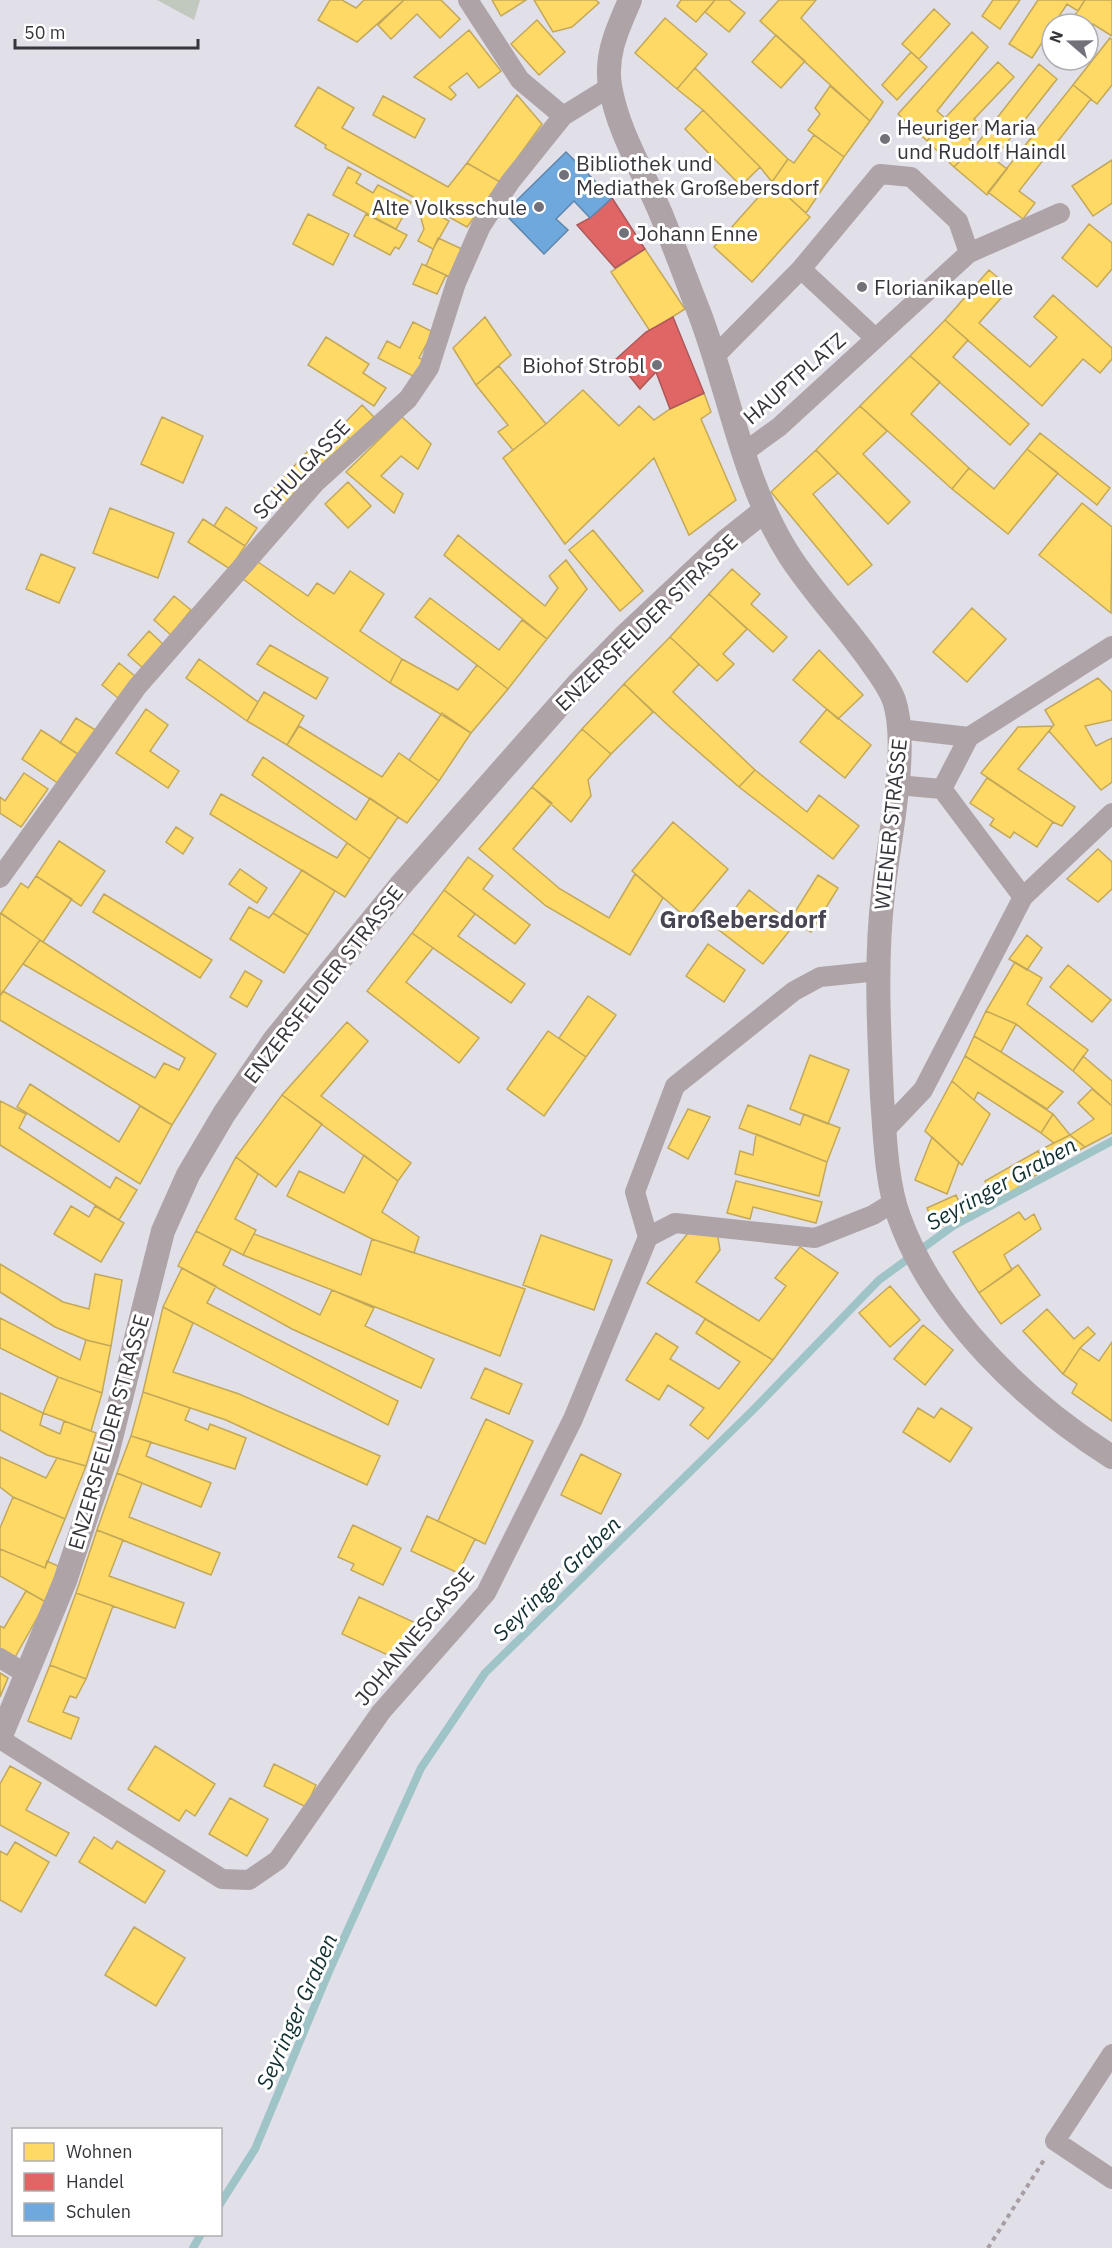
<svg xmlns="http://www.w3.org/2000/svg" width="1112" height="2248" font-family="'IBM Plex Sans',sans-serif">
<style>
.green{fill:#c1c9bf}
.homes{fill:#ffd966;stroke:#c3a859;stroke-width:1.5}
.shops{fill:#e06666;stroke:#ad5759;stroke-width:1.5}
.schools{fill:#6fa8dc;stroke:#5e86ac;stroke-width:1.5}
.lines{fill:none;stroke-linecap:round;stroke-linejoin:round}
.stream{stroke:#9ec4c8;stroke-width:8}
.path{stroke:#a69ea2;stroke-width:4;stroke-dasharray:4.5 4.5;stroke-linecap:butt}
.minor{stroke:#aea3a7;stroke-width:20}
.tertiary{stroke:#aea3a7;stroke-width:24}
.poi-dot{fill:#727078;stroke:#fff;stroke-width:2}
.labels{text-anchor:middle;dominant-baseline:central;stroke-width:6;stroke-linejoin:round;paint-order:stroke}
.poi-label{font-size:21px;fill:#37353b;stroke:#fff;text-anchor:start}
.street-label{font-size:21px;fill:#37353b;stroke:#fff}
.water-label{font-size:22px;font-style:italic;fill:#123031;stroke:#fff}
.quarter-label{font-size:24px;font-weight:bold;fill:#484451;stroke:#fff}
</style>
<rect width="100%" height="100%" fill="#e1dfe8"/>
<!-- green -->
<path class="green" d="M157,0h43l-6,20z"/>
<!-- homes -->
<path class="homes" d="M330,0h12l14,8 8,-8h40l-47,42 -39,-22z
M404,0h37l19,19 -20,19 -23,-24 -26,25 -13,-14z
M492,0h34l-25,16z
M534,0h62l3,3 -27,24 -19,5z
M681,0h34l-19,22 -19,-16z
M715,0h14l16,13 -16,19 -24,-20z
M779,0h37l-15,18 82,84 -13,19 -110,-100z
M993,0h27l-20,29 -18,-13z
M1038,0h47l-7,11 -11,-7 -35,54 -23,-14z
M1085,0h27v36l-19,-12 -5,8v-8h-19z
M934,9l16,15 -31,35 -17,-15z
M665,18l42,36 -30,35 -42,-36z
M537,20l28,32 -26,23 -28,-31z
M469,30l32,41 -22,17 -12,-15 -18,14 7,8 -5,5 -37,-23z
M972,32l16,15 -51,64 8,7 -18,23 -29,-27z
M776,35l29,26 -24,27 -29,-26z
M1110,38l2,2v45l-15,19 -24,-19z
M911,52l16,15 -30,33 -15,-15z
M998,62l16,15 -40,42 7,7 -12,13 7,6 -22,22 -27,-26 18,-23z
M1039,64l18,15 -63,80 13,10 -20,26 -33,-28 22,-22z
M695,68l93,91 -16,23 -12,-15 -57,-57 -26,-21z
M1073,85l18,14 -72,92 16,12 -12,16 -35,-27z
M830,86l40,35 -26,36 -36,-27 12,-16 -5,-6z
M318,87l36,21 -12,20 106,59 19,-24 33,19 -33,45 -142,-79 1,-3 -31,-19z
M517,95l25,29 -42,58 -33,-19z
M383,96l42,23 -10,19 -42,-23z
M703,110l57,57 -19,19 -56,-57z
M814,135l30,22 -38,56 -34,-31 16,-23 6,4z
M1112,160v43l-19,13 -21,-30z
M348,167l13,7 -5,9 17,10 5,-8 33,17 -15,27 -63,-34z
M772,182l38,35 -58,65 -38,-35z
M426,208l23,13 -16,28 -15,-8 6,-12 -3,-11z
M308,214l41,20 -16,31 -40,-21z
M366,214l41,21 -8,14 -4,-2 -5,8 -36,-19z
M1089,224l23,19v26l-15,18 -35,-29z
M438,238l26,12 -12,28 -26,-12z
M645,249l40,60 -35,22 -39,-59z
M422,264l24,11 -9,19 -24,-10z
M989,270l21,18 -31,35 51,44 27,-30 -23,-20 19,-22 59,53v11l-12,14 -17,-14 -41,47 -97,-86z
M485,317l26,38 -35,30 -23,-37z
M945,320l23,20 -15,17 76,67 -19,21 -100,-89z
M413,322l20,10 -14,26 7,3 -9,17 -39,-20 9,-17 13,7z
M326,337l43,27 -6,9 23,15 -12,18 -66,-41z
M910,356l30,26 -29,32 58,54 -17,21 -92,-83z
M499,366l47,58 -33,26 -15,-18 10,-7 -32,-40z
M583,390l36,36 20,-20 15,14 16,-11 34,-16 7,19 -10,7 35,81 -47,35 -35,-77 -89,86 -62,-86 43,-34z
M362,405l12,12 -23,23 -12,-11z
M860,406l27,25 -24,23 47,48 -22,22 -72,-74z
M162,417l41,19 -20,47 -42,-19z
M402,417l29,27 -13,25 -17,-13 -20,20 22,18 -9,19 -48,-41z
M339,429l12,11 -27,27 -12,-12z
M1040,433l70,55 -13,17 -70,-56z
M1027,449l31,24 -50,61 -56,-45 17,-21 25,21z
M816,450l22,23 -25,21 59,71 -24,20 -77,-93z
M308,451l16,16 -39,40 -15,-15z
M348,482l23,24 -23,22 -23,-24z
M1082,503l30,24 -1,86 -72,-58z
M226,507l31,21 -12,18 -31,-20z
M110,508l64,25 -16,45 -65,-25z
M203,519l42,27 -15,23 -42,-27z
M593,530l50,61 -23,20 -51,-61z
M458,535l87,71 13,-18 -9,-12 17,-16 21,29 -40,50 -103,-84z
M41,554l34,14 -16,35 -33,-14z
M258,562l50,34 9,-13 17,11 16,-23 34,23 -24,37 42,28 -12,24 -93,-64 -54,-40z
M732,569l28,25 -9,10 36,33 -14,15 -64,-58z
M709,594l38,35 -24,25 11,10 -17,17 -47,-44z
M174,596l17,14 -20,25 -17,-15z
M430,598l69,52 23,-30 25,19 -39,50 -93,-72z
M972,608l34,31 -39,43 -34,-30z
M149,631l15,14 -20,24 -16,-14z
M670,637l29,27 -26,28 82,78 -16,17 -69,-60 -46,-43z
M270,645l58,33 -12,21 -59,-35z
M819,650l44,45 -25,24 -45,-39z
M199,659l59,43 -11,19 -61,-43z
M402,659l56,31 19,-25 31,24 -37,44 -81,-50z
M119,663l16,13 -17,22 -16,-13z
M1098,678l14,14v28l-27,6 11,20 16,-8v44l-11,8 -52,-59 5,-6 -9,-15z
M624,684l29,28 -42,42 -29,-25z
M264,692l40,24 -17,29 -40,-24z
M146,709l22,16 -18,26 29,20 -11,17 -52,-35z
M827,709l44,36 -26,33 -45,-36z
M442,713l29,20 -32,48 -30,-21z
M76,718l21,13 -16,25 -21,-13z
M299,726l83,51 17,-24 40,28 -32,42 -120,-78z
M1053,726l-35,43 57,38 -13,19 -9,-4 -72,-49 37,-46z
M582,729l29,25 -23,26 3,16 -20,26 -39,-35z
M41,730l40,26 -19,30 -40,-27z
M263,757l93,63 14,-22 28,19 -28,42 -118,-84z
M755,770l52,42 12,-17 40,31 -26,33 -94,-72z
M24,773l24,16 -27,38 -21,-14v-16l5,4z
M987,778l66,44 -16,25 -23,-15 -4,6 -20,-13 4,-6 -24,-16z
M532,787l20,16 -39,46 47,40 49,29 26,-44 28,24 -33,57 -84,-49 -67,-57z
M221,794l116,64 10,-15 23,16 -25,38 -135,-83z
M673,822l55,47 -41,49 -55,-47z
M176,827l17,11 -10,16 -17,-12z
M59,841l46,30 -24,35 -45,-30z
M1098,849l14,13v27l-14,13 -31,-23z
M468,857l25,19 -10,13 47,36 -15,19 -71,-54z
M240,869l27,19 -10,15 -28,-19z
M302,870l33,21 -27,44 -35,-22z
M818,875l20,13 -27,44 -21,-12z
M36,876l36,23 -29,43 -42,-29 20,-30 7,5z
M444,890l31,24 -17,22 67,48 -14,19 -99,-70z
M749,890l45,35 -31,39 -44,-34z
M104,894l108,66 -12,18 -107,-66z
M249,907l20,11 4,-5 35,22 -24,38 -54,-34z
M0,913l40,27 -40,56z
M412,933l21,15 -27,34 73,56 -20,25 -92,-72z
M1027,935l15,13 -15,22 -18,-11z
M40,940l176,114 -44,71 -172,-105v-24l3,-5 152,87 9,-15 15,7 6,-12 -162,-94z
M708,944l37,26 -21,32 -38,-26z
M1015,962l27,16 -15,26 61,46 -15,21 -57,-47 -30,-13z
M1068,965l43,35 -19,22 -42,-35z
M245,971l17,10 -15,26 -17,-10z
M588,996l28,19 -30,42 -27,-19z
M986,1011l30,13 -15,28 -27,-16z
M347,1022l21,19 -47,55 90,67 -13,18 -116,-86z
M548,1031l38,26 -42,59 -37,-27z
M974,1036l27,16 62,40 -16,17 -82,-53z
M810,1055l39,15 -21,54 -38,-15z
M965,1056l88,58 -12,19 -63,-41 -4,8 -22,-19z
M1083,1056l29,25v25l-39,-35z
M952,1081l38,33 -28,51 -37,-34z
M30,1084l89,58 21,-36 32,19 -32,59 -123,-77z
M1092,1089l20,17v27l-27,14 -15,-12 24,-16 -16,-16z
M282,1095l40,29 -46,63 -40,-30z
M0,1101l26,13 -7,14 91,60 6,-11 21,13 -18,30 -119,-75z
M748,1105l52,20 4,-11 36,14 -13,34 -88,-34z
M688,1109l22,8 -22,42 -20,-11z
M1053,1114l17,21 -16,8 -13,-10z
M756,1134l71,28 -8,34 -84,-22 5,-23 13,4z
M1070,1135l15,12 -34,18 -13,-14z
M932,1137l27,25 -12,32 -32,-14z
M1038,1151l13,14 -56,38 -10,-22z
M364,1155l34,26 -16,31 37,25 -5,16 -42,-14 -85,-43 12,-25 45,22z
M236,1157l22,17 -23,45 21,11 -13,25 -47,-24z
M736,1181l86,21 -6,21 -63,-16 -3,12 -23,-6z
M989,1188l6,15 -30,13 -6,-15z
M956,1195l9,21 -29,13 -9,-21z
M71,1206l18,11 6,-11 29,17 -23,39 -47,-28z
M1019,1212l6,8 9,-6 7,15 -37,26 8,15 -33,23 -26,-41z
M196,1231l35,18 -8,16 97,50 12,-25 42,18 -9,18 69,33 -13,29 -129,-59 -114,-63z
M689,1232h28l3,18 -24,32 63,39 27,-35 -11,-8 25,-31 38,26 -65,87 -126,-77z
M254,1234l107,41 11,-36 153,50 -25,67 -257,-101z
M541,1235l71,25 -18,50 -71,-25z
M0,1264l63,38 26,7 6,-35 27,6 -11,66 -25,-6 -31,-13 -55,-35z
M1018,1265l22,30 -39,29 -22,-31z
M182,1268l34,18 -9,17 191,98 -10,24 -225,-118z
M890,1286l30,34 -30,27 -31,-34z
M163,1307l30,16 -20,49 66,22 141,62 -13,29 -141,-65 -83,-28z
M1047,1309l27,30 14,-12 7,7 -15,14 -17,26 -40,-43z
M0,1318l80,42 6,-20 25,6 -9,47 -44,-16 -58,-29z
M705,1319l68,41 -65,79 -18,-14 14,-17 -36,-23 -9,15 -33,-20 30,-47 22,14 -8,12 49,30 21,-27 -44,-29z
M923,1325l30,25 -28,35 -31,-26z
M1112,1342v79l-40,-28 5,-9 -14,-10 17,-26 19,13z
M485,1368l37,16 -13,30 -38,-16z
M58,1377l44,16 -11,38 -48,-18z
M143,1392l47,16 -5,12 23,10 2,-6 36,14 -11,31 -104,-33z
M0,1393l43,20 -3,12 20,9 4,-13 32,12 -10,33 -39,-11 -47,-25z
M918,1408l16,10 7,-10 31,20 -22,34 -47,-30z
M486,1419l47,22 -48,103 -47,-23z
M131,1436l20,6 -5,14 65,27 -10,24 -84,-34z
M581,1454l40,20 -20,40 -40,-19z
M0,1457l46,21 11,-20 29,8 -21,53 -52,-22 -13,-10z
M117,1473l25,10 -13,34 91,36 -9,22 -114,-45z
M13,1497l52,22 -20,49 -45,-19v-21z
M427,1516l48,23 -17,34 -47,-22z
M353,1525l48,23 -18,37 -32,-15 3,-6 -16,-7z
M97,1530l26,10 -14,36 75,27 -9,25 -99,-35z
M0,1549l45,19 2,-7 13,6 -14,35 -46,-26z
M26,1591l20,11 -32,57 -14,-8v-25l4,2z
M76,1593l37,13 -27,73 -36,-14z
M359,1597l59,27 -17,37 -59,-27z
M50,1665l36,14 -10,19 -6,-2 -7,16 16,6 -8,21 -43,-18z
M0,1673l8,5 -8,19z
M155,1746l60,38 -20,32 -9,-6 -7,11 -51,-32z
M274,1764l42,21 -10,22 -42,-21z
M10,1766l31,17 -15,27 43,23 -13,23 -56,-31v-41z
M230,1798l38,21 -21,37 -38,-22z
M94,1837l18,12 5,-8 48,30 -20,32 -66,-41z
M15,1842l34,20 -28,50 -21,-12v-49l7,4z
M134,1927l51,31 -29,48 -51,-31z"/>
<!-- shops -->
<path class="shops" d="M612,198l33,51 -30,19 -38,-43 13,-7z
M673,317l31,76 -34,16 -14,-37 -16,17 -24,-30 30,-27z"/>
<!-- schools -->
<path class="schools" d="M566,152l46,46 -22,20 -16,-17 -18,18 12,11 -24,24 -40,-41z"/>
<g class="lines">
<!-- stream -->
<path class="stream" d="M220,2204l35,-55 75,-180 91,-201 64,-95 268,-263 126,-130 74,-54 159,-85
M193,2248l8,-14"/>
<!-- path -->
<path class="path" d="M988,2248l56,-88"/>
<!-- minor -->
<path class="minor" d="M468,0l52,80 43,36
M969,253l91,-40
M801,269l74,69
M714,357l87,-88 79,-95 31,3 47,44 11,32 -190,174 -36,26
M899,729l70,8 143,-91
M897,785l45,4 81,108
M942,789l27,-52
M0,878l137,-191 179,-205 92,-83 21,-31 27,-85 25,-57 29,-44 53,-66 47,-29
M884,1131l39,-41 100,-193 89,-84
M648,1237l-13,-45 40,-106 119,-95 26,-14 58,-6
M0,1658l28,17
M0,1739l222,140 27,1 29,-20 103,-148 105,-119 87,-174 75,-182 27,-14 140,15 58,-23 21,-13
M1112,2054l-57,87 57,38"/>
<!-- tertiary -->
<path class="tertiary" d="M630,0c-12,28 -25,54 -20,86 8,46 33,85 51,128 13,32 25,65 38,98 31,81 43,169 90,243 25,39 58,72 84,110 8,11 16,22 21,35 16,48 -6,142 -11,194 -8,67 -4,136 -1,203 3,38 4,85 17,120 35,98 127,186 213,240
M0,1738l65,-157 42,-127 56,-223 25,-56 36,-61 51,-75 125,-153 178,-202 48,-49 99,-93 39,-31"/>
</g>
<!-- markers -->
<g class="poi-dot">
<circle cx="885" cy="139" r="6"/>
<circle cx="564" cy="175" r="6"/>
<circle cx="539" cy="207" r="6"/>
<circle cx="624" cy="233" r="6"/>
<circle cx="862" cy="287" r="6"/>
<circle cx="657" cy="365" r="6"/>
</g>
<g class="labels">
<!-- poi labels -->
<g class="poi-label">
<text x="897" y="127">Heuriger Maria<tspan x="897" dy="24">und Rudolf Haindl</tspan></text>
<text x="576" y="163">Bibliothek und<tspan x="576" dy="24">Mediathek Großebersdorf</tspan></text>
<text x="527" y="207" text-anchor="end">Alte Volksschule</text>
<text x="636" y="233">Johann Enne</text>
<text x="874" y="287">Florianikapelle</text>
<text x="645" y="365" text-anchor="end">Biohof Strobl</text>
</g>
<!-- street labels -->
<g class="street-label">
<text transform="translate(794 378) rotate(-41)">HAUPTPLATZ</text>
<text transform="translate(301 469) rotate(-46)">SCHULGASSE</text>
<text transform="translate(646 622) rotate(-44)">ENZERSFELDER STRASSE</text>
<text transform="translate(890 824) rotate(-84)">WIENER STRASSE</text>
<text transform="translate(323 984) rotate(-52)">ENZERSFELDER STRASSE</text>
<text transform="translate(108 1432) rotate(-74)">ENZERSFELDER STRASSE</text>
<text transform="translate(414 1636) rotate(-50)">JOHANNESGASSE</text>
</g>
<!-- water labels -->
<g class="water-label">
<text transform="translate(1001 1183) rotate(-29)">Seyringer Graben</text>
<text transform="translate(556 1578) rotate(-44)">Seyringer Graben</text>
<text transform="translate(296 2011) rotate(-66)">Seyringer Graben</text>
</g>
<!-- quarter labels -->
<g class="quarter-label">
<text x="743" y="919">Großebersdorf</text>
</g>
</g>
<!-- legend -->
<rect x="12" y="2128" width="210" height="108" fill="#ffffff" stroke="#afaeb1" stroke-width="1.5"/>
<rect x="24" y="2143" width="30" height="18" fill="#ffd966" stroke="#afaeb1" stroke-width="1.5"/>
<text x="66" y="2158" font-size="18" fill="#37353b">Wohnen</text>
<rect x="24" y="2173" width="30" height="18" fill="#e06666" stroke="#afaeb1" stroke-width="1.5"/>
<text x="66" y="2188" font-size="18" fill="#37353b">Handel</text>
<rect x="24" y="2203" width="30" height="18" fill="#6fa8dc" stroke="#afaeb1" stroke-width="1.5"/>
<text x="66" y="2218" font-size="18" fill="#37353b">Schulen</text>
<!-- north arrow -->
<g transform="translate(1070 42) rotate(290)"><circle r="28" fill="#ffffff" stroke="#afaeb1" stroke-width="1.5"/>
<path d="M0-4.5L10 22L0 15L-10 22Z" fill="#727078"/>
<text y="-9" font-size="16" font-weight="bold" text-anchor="middle" fill="#37353b">N</text>
</g>
<!-- scale -->
<path d="M15 39v9h183v-9" fill="none" stroke="#37353b" stroke-width="3"/>
<text x="24" y="39" font-size="18" fill="#37353b" stroke="#ffffff" stroke-width="4.5" paint-order="stroke">50 m</text>
</svg>
